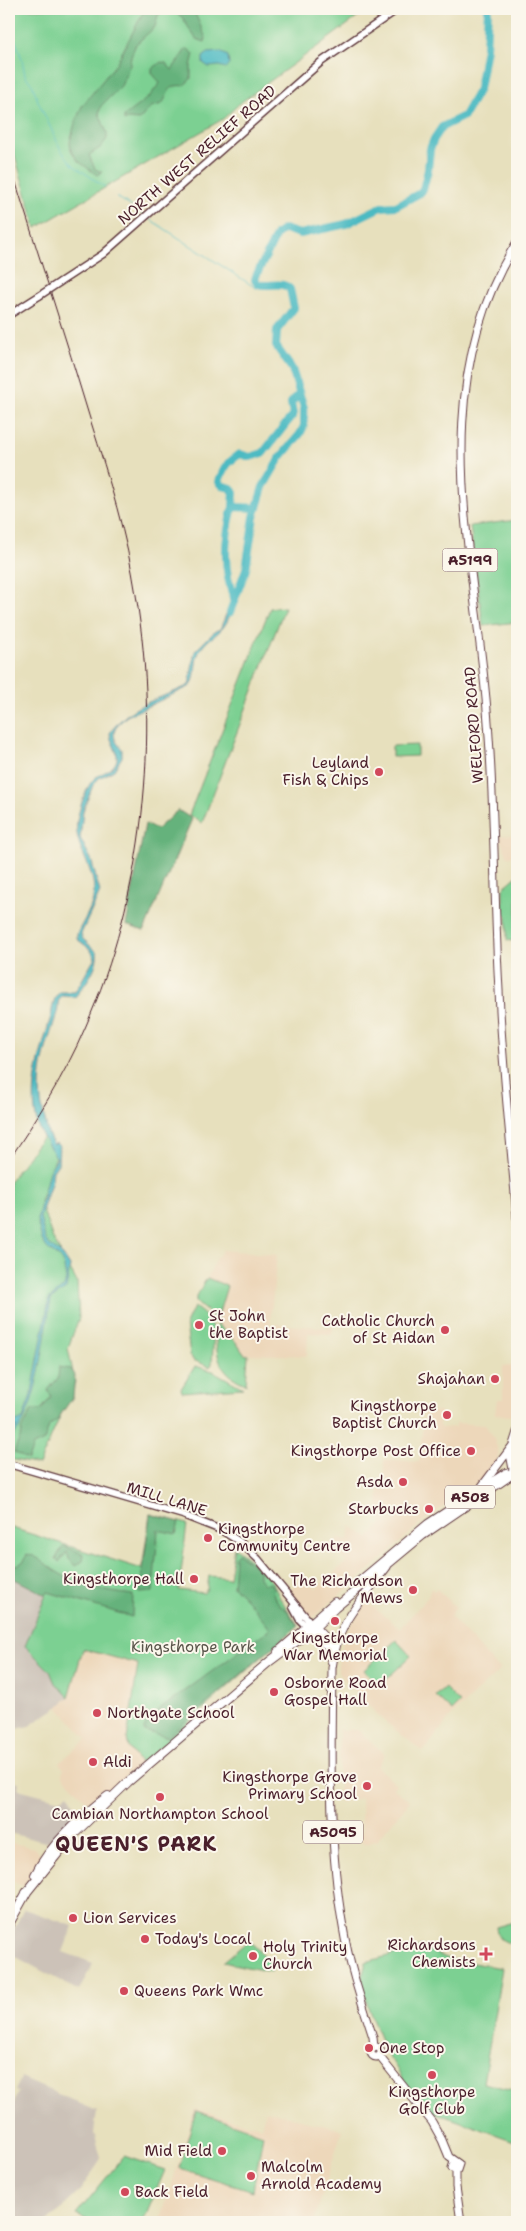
<svg xmlns="http://www.w3.org/2000/svg" width="526" height="2231" font-family="'Shantell Sans',sans-serif">
<style>
.built{fill:#edd7ba}
.industrial{fill:#ccc2b8}
.green{fill:#7cd092;stroke:#63785e}
.forest{fill:#65b27c;stroke:#586854}
.water{fill:#4bbac2;stroke:#4a6c76}
.lines{fill:none;stroke-linecap:round;stroke-linejoin:round}
.stream{stroke:#4bbac2;stroke-width:1}
.river{stroke:#4bbac2;stroke-width:8}
.secondary-casing{stroke:#623c41;stroke-width:9}
.primary-casing{stroke:#623c41;stroke-width:9}
.highway-casing{stroke:#623c41;stroke-width:10}
.secondary{stroke:#fff;stroke-width:6}
.primary{stroke:#fff;stroke-width:7}
.highway{stroke:#fff;stroke-width:8}
.rail{stroke:#4a1f2b;stroke-width:1}
.secondary-bridge-casing{stroke:#623c41;stroke-width:9;stroke-linecap:butt}
.secondary-bridge{stroke:#fff;stroke-width:6}
.poi-dot{fill:#d1495b;stroke:#fbf7ec;stroke-width:2}
.labels{text-anchor:middle;dominant-baseline:central;stroke-width:4;stroke-linejoin:round;paint-order:stroke}
.shield{fill:#fbf7ec;stroke:#7f6065;stroke-width:1}
.shield-label{font-size:14px;font-weight:bold;fill:#4a1f2b}
.street-label{font-size:15px;fill:#4a1f2b;stroke:#fbf7ec}
.poi-label{font-size:15px;fill:#4a1f2b;stroke:#fbf7ec;text-anchor:end}
.park-label{font-size:15px;fill:#59544a;stroke:#fbf7ec}
.district-label{font-size:20px;font-weight:bold;letter-spacing:1px;fill:#4a1f2b;stroke:#fbf7ec}
</style>
<rect width="100%" height="100%" fill="#fbf7ec"/>
<filter id="ink" filterUnits="userSpaceOnUse"><feTurbulence type="fractalNoise" baseFrequency=".02" numOctaves="2"/><feDisplacementMap in="SourceGraphic" scale="10" xChannelSelector="R" yChannelSelector="G"/><feConvolveMatrix kernelMatrix="1 2 1 2 8 2 1 2 1" color-interpolation-filters="sRGB"/></filter>
<filter id="wash" filterUnits="userSpaceOnUse"><feTurbulence type="fractalNoise" baseFrequency=".0096" numOctaves="4" result="noise"/><feDisplacementMap in="SourceGraphic" scale="20" xChannelSelector="R" yChannelSelector="G"/><feGaussianBlur stdDeviation="1.12" result="paint"/><feColorMatrix in="noise" values="0 0 0 0 0 0 0 0 0 0 0 0 0 0 0 0 0 1.4 0 .05"/><feComposite in="paint" operator="in"/></filter>
<g filter="url(#wash)">
<rect width="100%" height="100%" fill="#e7e0bd"/>
<!-- built -->
<path class="built" d="M501,835l16,1v20l-9,1 -8,-17z
M223,1250l54,5 -7,69 63,4 -1,6 -24,-1 -1,23 -63,-2 -8,-12 -20,-19 11,-37 -20,-8 8,-17z
M503,1366h14v51l-22,-3 2,-15h6z
M440,1411l-1,15 2,2 15,-1v-4l29,2 8,11 6,17 -3,11 -11,14 -64,45 -41,38 -67,56 -5,-1 -17,-24 1,-5 12,-11 12,13 30,-27 -11,-12 2,-12 12,2 2,-14 18,12 13,-14 -4,-15 1,-26 5,-11v-13l35,3 5,-50z
M431,1588l3,3 3,-2 19,18 -6,9 50,54 -48,45 -29,37 -40,-32 -24,-24 -21,-24v-6l5,-25 7,-15 17,-24 33,26 28,-31z
M83,1649l55,15 -9,55v29l12,16 -40,32 -11,5h-4l-23,-25 -1,-4 2,-3 -5,-6 28,-24 -29,-32 11,-10z
M339,1730h19l27,24 -8,13 19,17 -3,4 17,13 -33,39 -7,3 -8,1 -1,-46 -22,4z
M9,1842l25,6 5,5v5l-8,17 -8,11 -14,-6z
M195,2109l66,18 5,-17 76,20 -28,92h-154z"/>
<!-- industrial -->
<path class="industrial" d="M9,1573l37,22 -21,51 25,25 4,10 15,16 -11,10 -29,19 -20,5z
M9,1780l10,2 -1,7 42,11 8,-7 10,17 1,6 -23,22 -11,4 -36,-9z
M24,1909l49,17 -10,26 30,11 -14,28 -70,-38v-15z
M21,2078l76,33 -3,22 7,25 -3,6 -19,28 -32,30h-38v-26l3,-15 -3,-4v-61l9,-24 -3,-1z"/>
<!-- green -->
<path class="green" d="M9,9h360l-129,94 -17,16 -187,109 -27,-93z
M517,520v102l-34,4 -13,-100z
M285,607l-83,216 -13,-8 81,-207z
M417,745v11l-25,1v-11z
M517,876v66l-10,-2v-24l-4,-4v-24z
M45,1134l11,22 -16,46 13,37 24,43 2,36 -11,30 7,34 -36,83 -30,-6v-277z
M207,1278l20,8 -11,37 20,19 8,12 4,1 -2,29c-20,-7 -29,-22 -30,-42 0,-6 2,-14 0,-20 -4,-9 -14,-13 -20,-20v-5z
M194,1307c25,15 19,31 18,57l-2,3 -17,-7 -3,-5 -4,-31z
M195,1366l18,5 30,17 -61,4 -1,-3z
M150,1514l37,10 -8,66 25,3 3,-4 2,-13 20,2 5,-31 26,21 12,14 8,16 18,27 -157,139 -12,-16 -2,-9 11,-75 -55,-15 -14,48 -15,-16 -4,-10 -25,-25 21,-51 -37,-22v-46l133,42z
M396,1640l15,16 -32,30 -15,-16z
M445,1688l15,15 -8,8 -16,-15z
M517,1921v25c-12,-5 -20,-5 -21,-19z
M249,1940l24,26 -2,6 -48,-10z
M421,1947l28,12 53,9 -19,115 34,8v51l-89,-32 -22,-26 -22,-36 -15,-38 -8,-28 5,-20z
M196,2111l67,23 -10,57 -74,-23z
M124,2156l41,14 -22,52h-50l-17,-7z"/>
<!-- forest -->
<path class="forest" d="M145,9h23l-10,6 -3,12 -19,17 -5,12 -1,9 -9,21 -20,20 -2,7 8,20v6l-7,9 -11,7 6,14 7,3 -5,3 -19,-14 -7,-11 -1,-8 5,-19 7,-17 34,-42z
M169,9h24l13,29 -1,4 -9,-3 -14,-22z
M186,49h2l6,5 -3,12v13l-8,7c-15,-3 -15,10 -21,18l-11,3 -12,13 -11,-1 -4,2v-5l25,-19 11,-14 -8,-10v-4l9,-7 5,1 6,7z
M178,810l14,9 -48,112 -18,-6 19,-101 12,5z
M59,1367l12,2 4,6 -2,22 -16,23 -8,6 -5,15 -11,5 -5,14 -14,-8 8,-19 -1,-3 11,-20h9l10,-13 -3,-7 10,-12z
M150,1514l29,8 -3,12 -18,-4 -5,62 -13,1z
M63,1546l21,8 -1,7 -8,5 -6,-7 -2,-7 -8,10 -3,-4z
M238,1553l21,17v8l5,6 6,-1 3,4 1,9 6,9 7,5 11,16 -131,111 -23,-6 4,-13 122,-89c-12,-15 -22,-31 -37,-42l2,-31z
M27,1554c12,2 20,12 30,18 24,15 49,20 76,23l-1,22 -84,-25 -2,3 -37,-19v-12l9,1 6,-4z"/>
<!-- water -->
<path class="water" d="M220,52l8,4 1,9 -3,3 -7,-2 -10,1 -6,-4v-6l5,-4z
M232,600c2,6 0,9 -2,15 -8,21 -18,18 -29,34 -8,10 -3,26 -10,37l-64,30c-14,12 -18,19 -5,33v8l-8,13 -15,8 -6,7 -10,26 -3,27 11,21 9,33 -19,42 1,4 15,14c2,15 -12,33 -22,45l-13,-1c-6,5 -3,11 -5,17 -12,39 -24,66 -12,107 2,9 3,17 9,25l2,-2 3,3 -1,18 -5,7 -1,9 -12,37 5,22 4,6 14,10 7,11 -4,23 -15,10c-6,34 -14,122 -42,140l8,-12 -8,2v-4l14,-6 9,-27 17,-93 15,-12 2,-8 -2,-12 -3,-8 -14,-11 -5,-8 -5,-20 12,-49 8,-13c-5,-7 -16,-23 -18,-29 -12,-35 1,-73 10,-106 4,-10 2,-24 11,-31h15l20,-34 -5,-9 -13,-10v-5c6,-13 17,-28 17,-43 0,-25 -21,-46 -17,-70 2,-11 8,-31 15,-40 6,-8 23,-10 25,-22 1,-9 -7,-17 -7,-26 20,-30 49,-33 79,-48l6,-34 20,-20 5,-2z"/>
<g class="lines">
<!-- stream -->
<path class="stream" d="M9,22l13,37 3,16 8,11 5,15 23,49 12,15 32,22
M117,197l27,18
M148,218l108,70 8,-2"/>
<!-- river -->
<path class="river" d="M233,507l1,-14 -3,-5 -8,-2 -4,-4c4,-14 9,-20 21,-28l10,3 13,-4 30,-38 -2,-12 8,-9
M235,601c-13,-31 -11,-62 -2,-94l24,1
M230,612l16,-43 8,-52 9,-30 17,-29 20,-24 4,-8v-18l-12,-39 -16,-23 1,-16 17,-22 -4,-19c-9,-9 -21,-1 -32,-5l-3,-4 1,-4 21,-42 7,-5 16,5 46,-10 35,-17 15,-1 24,-13 3,-4 5,-19 2,-21 4,-10 8,-12 22,-11 15,-27 7,-41 2,-39"/>
</g>
</g>
<g filter="url(#ink)">
<g class="lines">
<defs>
<path id="secondary" d="M60,282l43,-28 218,-192 77,-53
M9,315l30,-19
M9,1464l174,51 38,15 19,12 18,17 52,63
M293,1607l7,13 6,6h4"/>
<path id="primary" d="M517,242c-98,153 -37,328 -28,495 6,84 5,169 10,253 3,76 12,152 18,228
M511,1475l2,-6 -3,-15 7,-22
M482,1486l31,-41
M311,1623l21,22 3,6
M308,1627l19,20 4,14
M371 2052a5 5 0 1 1 10 0a5 5 0 1 1-10 0Z
M374,2048l-1,-11c-12,-37 -24,-72 -30,-110 -15,-83 -12,-174 -11,-259 6,-48 27,-64 55,-101
M379,2056l53,66 10,18 7,17 10,7 -2,6 -5,-2 2,-6
M456,2170v17l5,35"/>
<path id="highway" d="M355,1585l73,-61 78,-51
M278,1652l57,-50
M35,1875c14,-29 47,-60 73,-79
M26,1893l45,-56 57,-55 142,-121 43,-32 22,-21 88,-73 94,-64
M9,1924l19,-34"/>
</defs>
<!-- secondary casing -->
<use href="#secondary" class="secondary-casing"/>
<!-- primary casing -->
<use href="#primary" class="primary-casing"/>
<!-- highway casing -->
<use href="#highway" class="highway-casing"/>
<!-- secondary -->
<use href="#secondary" class="secondary"/>
<!-- primary -->
<use href="#primary" class="primary"/>
<!-- highway -->
<use href="#highway" class="highway"/>
<!-- rail -->
<path class="rail" d="M9,161c27,87 56,174 82,261 18,57 36,114 45,173 24,145 8,299 -51,433 -20,47 -48,90 -76,132"/>
<defs>
<path id="secondary-bridge" d="M39,296l21,-14"/>
</defs>
<!-- secondary-bridge casing -->
<use href="#secondary-bridge" class="secondary-bridge-casing"/>
<!-- secondary-bridge -->
<use href="#secondary-bridge" class="secondary-bridge"/>
</g>
</g>
<!-- markers -->
<g class="poi-dot">
<circle cx="379" cy="772" r="5"/>
<circle cx="199" cy="1325" r="5"/>
<circle cx="445" cy="1330" r="5"/>
<circle cx="495" cy="1379" r="5"/>
<circle cx="447" cy="1415" r="5"/>
<circle cx="471" cy="1451" r="5"/>
<circle cx="403" cy="1482" r="5"/>
<circle cx="429" cy="1509" r="5"/>
<circle cx="208" cy="1538" r="5"/>
<circle cx="194" cy="1579" r="5"/>
<circle cx="413" cy="1590" r="5"/>
<circle cx="335" cy="1621" r="5"/>
<circle cx="274" cy="1692" r="5"/>
<circle cx="97" cy="1713" r="5"/>
<circle cx="93" cy="1762" r="5"/>
<circle cx="367" cy="1786" r="5"/>
<circle cx="160" cy="1797" r="5"/>
<circle cx="73" cy="1918" r="5"/>
<circle cx="145" cy="1939" r="5"/>
<path d="M483.5 1946.5h5v5h5v5h-5v5h-5v-5h-5v-5h5z"/>
<circle cx="253" cy="1956" r="5"/>
<circle cx="124" cy="1991" r="5"/>
<circle cx="369" cy="2048" r="5"/>
<circle cx="432" cy="2075" r="5"/>
<circle cx="222" cy="2151" r="5"/>
<circle cx="251" cy="2176" r="5"/>
<circle cx="125" cy="2192" r="5"/>
</g>
<g class="labels">
<!-- shield labels -->
<g class="shield">
<rect x="442.5" y="548.5" width="55" height="23" rx="4"/>
<rect x="445" y="1485.5" width="50" height="23" rx="4"/>
<rect x="303" y="1820.5" width="60" height="23" rx="4"/>
</g>
<g class="shield-label">
<text x="470" y="560">A5199</text>
<text x="470" y="1497">A508</text>
<text x="333" y="1832">A5095</text>
</g>
<!-- street labels -->
<g class="street-label">
<text transform="translate(197 155) rotate(-41)">NORTH WEST RELIEF ROAD</text>
<text transform="translate(474 725) rotate(-94)">WELFORD ROAD</text>
<text transform="translate(167 1499) rotate(17)">MILL LANE</text>
</g>
<!-- poi labels -->
<g class="poi-label">
<text x="369" y="763">Leyland<tspan x="369" dy="17">Fish &amp; Chips</tspan></text>
<text x="209" y="1316" text-anchor="start">St John<tspan x="209" dy="17">the Baptist</tspan></text>
<text x="435" y="1321">Catholic Church<tspan x="435" dy="17">of St Aidan</tspan></text>
<text x="485" y="1379">Shajahan</text>
<text x="437" y="1406">Kingsthorpe<tspan x="437" dy="17">Baptist Church</tspan></text>
<text x="461" y="1451">Kingsthorpe Post Office</text>
<text x="393" y="1482">Asda</text>
<text x="419" y="1509">Starbucks</text>
<text x="218" y="1529" text-anchor="start">Kingsthorpe<tspan x="218" dy="17">Community Centre</tspan></text>
<text x="184" y="1579">Kingsthorpe Hall</text>
<text x="403" y="1581">The Richardson<tspan x="403" dy="17">Mews</tspan></text>
<text x="335" y="1638" text-anchor="middle">Kingsthorpe<tspan x="335" dy="17">War Memorial</tspan></text>
<text x="284" y="1683" text-anchor="start">Osborne Road<tspan x="284" dy="17">Gospel Hall</tspan></text>
<text x="107" y="1713" text-anchor="start">Northgate School</text>
<text x="103" y="1762" text-anchor="start">Aldi</text>
<text x="357" y="1777">Kingsthorpe Grove<tspan x="357" dy="17">Primary School</tspan></text>
<text x="160" y="1814" text-anchor="middle">Cambian Northampton School</text>
<text x="83" y="1918" text-anchor="start">Lion Services</text>
<text x="155" y="1939" text-anchor="start">Today's Local</text>
<text x="476" y="1945">Richardsons<tspan x="476" dy="17">Chemists</tspan></text>
<text x="263" y="1947" text-anchor="start">Holy Trinity<tspan x="263" dy="17">Church</tspan></text>
<text x="134" y="1991" text-anchor="start">Queens Park Wmc</text>
<text x="379" y="2048" text-anchor="start">One Stop</text>
<text x="432" y="2092" text-anchor="middle">Kingsthorpe<tspan x="432" dy="17">Golf Club</tspan></text>
<text x="212" y="2151">Mid Field</text>
<text x="261" y="2167" text-anchor="start">Malcolm<tspan x="261" dy="17">Arnold Academy</tspan></text>
<text x="135" y="2192" text-anchor="start">Back Field</text>
</g>
<!-- park labels -->
<g class="park-label">
<text x="193" y="1647">Kingsthorpe Park</text>
</g>
<!-- district labels -->
<g class="district-label">
<text x="136" y="1844">QUEEN'S PARK</text>
</g>
</g>
<!-- margin -->
<rect width="526" height="2231" fill="none" stroke="#fbf7ec" stroke-width="30"/>
</svg>
